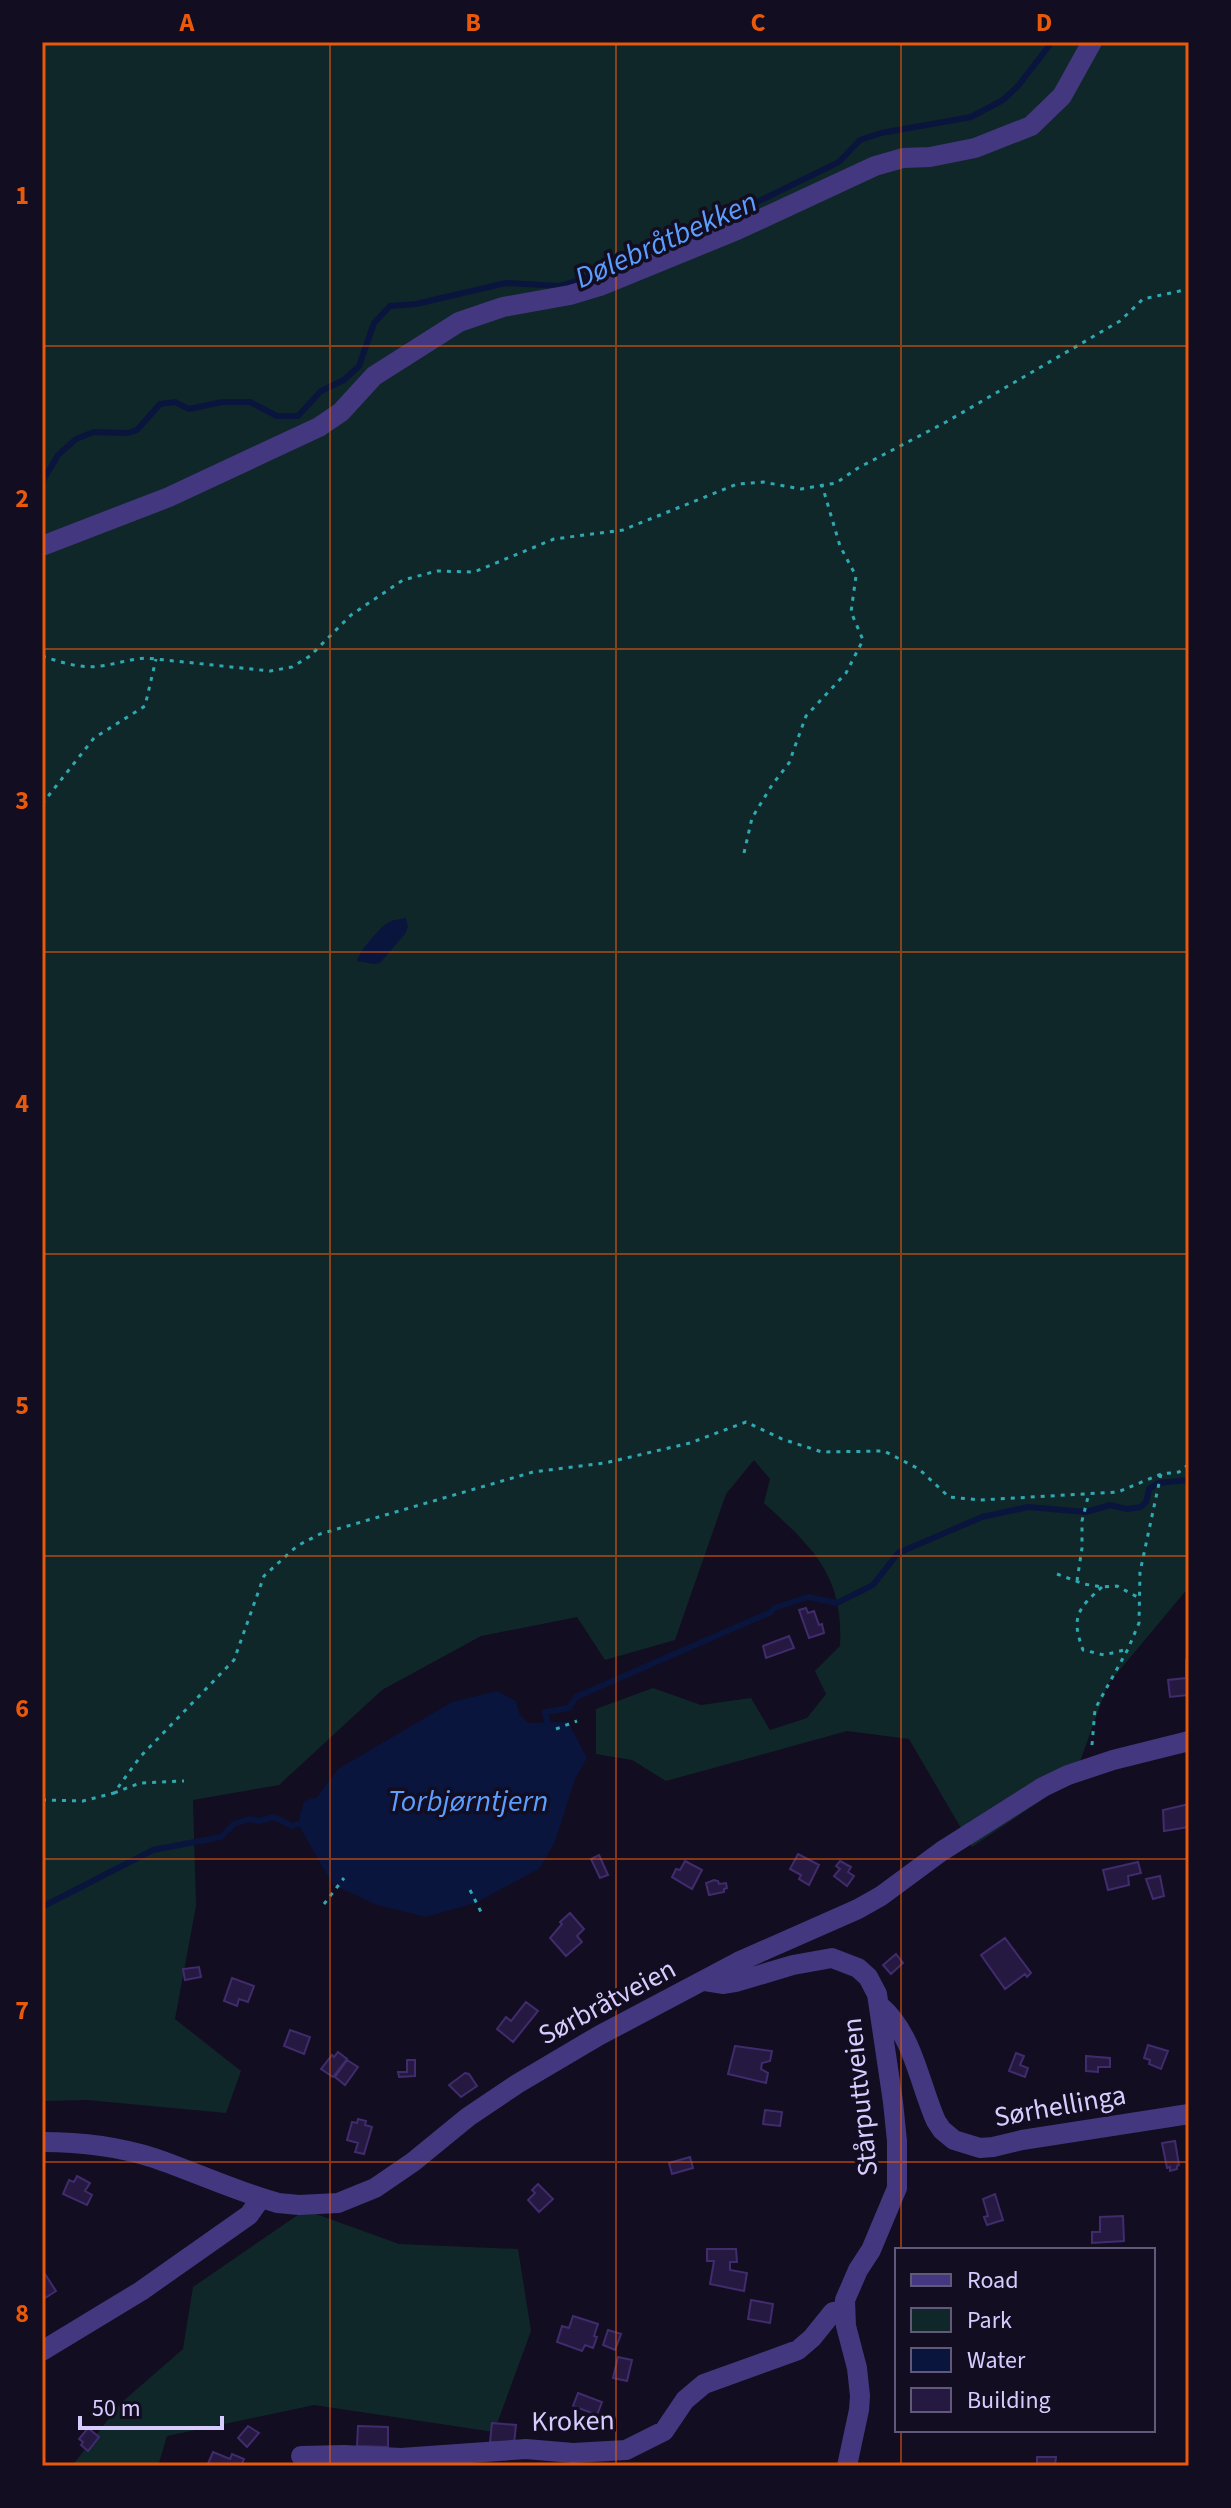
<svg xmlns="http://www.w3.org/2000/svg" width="1231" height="2508" font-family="'Source Sans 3',sans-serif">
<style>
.green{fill:#10272a}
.water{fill:#09153d}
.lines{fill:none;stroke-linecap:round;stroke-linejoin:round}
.stream{stroke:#09153d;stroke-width:6}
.building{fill:#261941;stroke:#402b6d;stroke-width:2}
.path{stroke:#2ea9b1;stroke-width:3;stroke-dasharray:4 6;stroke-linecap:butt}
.minor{stroke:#43387f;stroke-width:20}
.grid{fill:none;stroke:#e8590c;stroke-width:2;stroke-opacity:0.55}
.labels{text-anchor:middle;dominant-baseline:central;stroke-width:7;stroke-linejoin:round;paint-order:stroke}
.street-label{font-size:28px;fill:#d8ccff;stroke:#120d20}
.water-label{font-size:30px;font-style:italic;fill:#5a9eff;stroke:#120d20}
.neatline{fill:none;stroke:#e8590c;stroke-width:3}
.grid-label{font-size:26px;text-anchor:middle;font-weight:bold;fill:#e8590c}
</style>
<rect width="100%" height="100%" fill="#120d20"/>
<!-- green -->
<path class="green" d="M42,42h1147v1545l-81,97 -34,94 -102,69 -63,-108 -62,-8 -181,50 -34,-21 -36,-6v-45l57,-21 48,17 50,-7 19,32 37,-12 19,-24 -11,-23 25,-25c4,-71 -28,-99 -76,-143l6,-24 -16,-19 -28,34 -51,146 -70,20 -28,-43 -96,19 -99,54 -103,95 -86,15 3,106 -21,113 66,52 -15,42 -139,-13 -45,1z
M305,2210l94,34 119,5 13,82 -37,101 -180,-27 -147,31 -9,30h-86l49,-63 62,-54 10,-62z"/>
<!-- water -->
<path class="water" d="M406,918l2,9 -3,7 -25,29 -6,1 -17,-3c5,-13 7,-13 15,-23 14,-15 13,-17 34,-20z
M497,1691l19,10 4,14 8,8 40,-1 19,36 -12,21 -20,63 -16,27 -64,34 -49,14 -49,-12 -44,-20 -35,-61 6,-23 13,-4 21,-28 114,-67z"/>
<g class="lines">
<!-- stream -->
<path class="stream" d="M42,482l16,-27 18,-16 18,-7 34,1 9,-3 23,-26 15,-2 14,7 33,-7h28l27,14h21l23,-25 23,-11 15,-14 15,-43 16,-17 26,-2 90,-21 54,3 28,-9 89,-36 162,-79 21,-22 21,-7 90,-16 32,-17 15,-14 34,-44
M547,1721l-2,-9 24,-4 7,-11 195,-85 3,-4 34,-11 29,6 36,-18 25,-32 84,-36 46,-10 58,5 24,-7 17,4 14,-2 5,-5 3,-13 9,-6 31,-3
M42,1907l111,-57 68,-13 13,-13 15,-5 10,2 15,-4 18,9 6,-2"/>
</g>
<!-- building -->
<path class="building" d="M806,1608l2,5 6,-2 5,14 3,-1 2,9 -15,5 -10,-28z
M789,1636l5,12 -28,10 -3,-12z
M1189,1659v38l-1,-2 -18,2 -2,-17 18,-2v-18z
M1189,1804v23l-25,4 -1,-21z
M798,1854l21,11 -10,20 -10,-6 2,-4 -11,-6z
M599,1855l9,20 -8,3 -9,-19z
M685,1861l17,9 -10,19 -20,-12 4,-8 4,1z
M840,1861l11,6 -3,5 6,4 -7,10 -13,-10 6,-7 -4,-3z
M1138,1862l3,11 -13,3 1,9 -21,5 -5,-20z
M1160,1876l4,20 -11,3 -7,-20z
M714,1880l4,1 1,3 7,-1 1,5 -3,1v3l-15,3 -3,-12z
M570,1913l14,16 -7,7 5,6 -16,14 -16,-18 12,-14 -2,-2z
M1005,1938l26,35 -4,4 -2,-3 -20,15 -24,-34z
M896,1954l7,9 -12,11 -8,-9z
M199,1967l2,10 -16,3 -2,-11z
M232,1978l22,8 -6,16 -9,-3 -2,7 -13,-5z
M526,2002l12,9 -25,31 -16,-13 9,-12 5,4z
M290,2030l20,7 -6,17 -20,-8z
M1148,2045l20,6 -7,18 -12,-5 1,-4 -6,-2z
M735,2046l37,5 -2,10 -8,2 -1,6 7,4 -2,10 -38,-9z
M338,2052l9,7 -14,18 -12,-8 11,-14 2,2z
M1016,2053l8,3 -4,9 8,3 -3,9 -16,-6z
M1086,2056l24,2v9h-12v5l-12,-1z
M347,2060l11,7 -13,18 -10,-8z
M407,2060h8v16l-16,1 -1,-5h9z
M465,2073l4,1 8,12 -16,11 -12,-12z
M765,2110l17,2 -2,14 -17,-2z
M358,2119l8,2 -1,4 7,2 -8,27 -9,-2 3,-9 -11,-3 5,-18 5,1z
M1175,2141l4,24 -2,1v3l-7,2v-4l-3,1 -5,-25z
M690,2157l3,11 -21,6 -3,-11z
M77,2176l13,7 -5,8 7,4 -5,10 -24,-11 6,-14 5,2z
M538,2184l15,15 -14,13 -11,-12 7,-7 -3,-3z
M995,2194l8,26 -16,5 -3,-8 4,-1 -5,-17z
M1123,2216l1,25 -32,2v-11h8v-15z
M707,2249h29l1,13h-7v8l17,3 -3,18 -34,-7 4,-23h-7z
M43,2271l13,20 -14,9v-28z
M751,2300l22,4 -3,19 -22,-4z
M573,2316l25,8 -4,12 3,1 -4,11 -8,-3 -3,6 -25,-9 5,-16 7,2z
M608,2330l13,4 -6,16 -12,-5z
M618,2357l14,3 -5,21 -14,-3z
M578,2393l24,9 -5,13 -24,-9z
M492,2423l24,2 -2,19 -24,-2z
M248,2426l11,7 -12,14 -9,-9z
M358,2426l30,1v20l-31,-1z
M88,2428l11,9 -11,14 -7,-6 2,-3 -4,-3z
M213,2452l17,7 2,-5 12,5 -3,7h-34z
M1037,2457h19l-1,9h-18z"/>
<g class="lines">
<!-- path -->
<path class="path" d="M42,656c18,6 39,13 59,10 15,-2 29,-7 45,-8l124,13 22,-4 18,-11 41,-41 52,-35 34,-9 37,1 80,-33 69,-9 114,-46 26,-2 38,7 35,-6 22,-15 88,-46 174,-101 23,-22 46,-10
M42,804l52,-66 51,-32 11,-47
M744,853l8,-35 20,-33 17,-22 17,-47 40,-43 17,-33 -12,-28 5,-36 -16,-30 -18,-61
M1057,1574l27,10 18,3 15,-1 24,13
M1077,1581l5,-33v-27l7,-28
M1102,1587c-25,22 -31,31 -19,63l21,5 24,-6
M556,1729l21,-8
M1092,1745l3,-36 33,-60 11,-26 1,-51 21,-98
M114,1793l26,-10 44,-2
M42,1800l41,1 31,-8 26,-36 94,-97 30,-84 33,-30 23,-12 213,-62 72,-9 85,-20 56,-21 36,17 40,13 62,-1 35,18 30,28 31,3 138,-8 43,-18 18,-2 10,-8
M470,1890l11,22
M324,1904l20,-26"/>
<!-- minor -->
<path class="minor" d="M42,546l127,-49 150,-70 22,-15 33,-36 85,-54 44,-15 67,-12 30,-9 137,-56 138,-64 28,-8 27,-1 45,-9 56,-22 31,-30 30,-54
M705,1981l19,3 12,-2 57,-17 39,-7 26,10 10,9 9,17 16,108 4,39v47l-26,62 -13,20 -13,30 1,26 11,42 3,28 -1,14 -12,56
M879,2005c34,28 40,78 57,116l6,9 12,10 26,8 13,-1 29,-7 167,-26
M42,2142c38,0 75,4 112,16 41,14 81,33 124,45l21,2 39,-2 37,-15 38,-26 55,-45 49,-33 83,-49 138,-73 120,-53 23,-13 61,-45 101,-64 25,-12 45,-15 76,-19
M42,2351l99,-60 108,-76 12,-17
M301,2456l43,-1 57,3 125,-9 47,4 53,-3 38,-19 21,-31 19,-16 94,-34 14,-12 21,-26 10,-2"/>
</g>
<!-- grid -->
<path class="grid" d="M330,42v2424M616,42v2424M901,42v2208M42,346h1147M42,649h1147M42,952h1147M42,1254h1147M42,1556h1147M42,1859h1147M42,2162h1147M901,2430v36"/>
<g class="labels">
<!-- street labels -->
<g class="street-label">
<text transform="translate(607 2002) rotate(-28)">Sørbråtveien</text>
<text transform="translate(860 2097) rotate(-96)">Stårputtveien</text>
<text transform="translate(1060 2106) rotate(-10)">Sørhellinga</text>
<text transform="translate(573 2421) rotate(-1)">Kroken</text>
</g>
<!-- water labels -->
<g class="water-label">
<text transform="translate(666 240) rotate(-24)">Dølebråtbekken</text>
<text x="468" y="1801">Torbjørntjern</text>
</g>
</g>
<!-- border -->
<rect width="1231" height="2508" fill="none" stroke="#120d20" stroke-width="88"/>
<!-- legend -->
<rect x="895" y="2248" width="260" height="184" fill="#120d20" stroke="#615979" stroke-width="2"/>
<rect x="911" y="2274" width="40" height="12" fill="#43387f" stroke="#615979" stroke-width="2"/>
<text x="967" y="2288" font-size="24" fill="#d8ccff">Road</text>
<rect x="911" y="2308" width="40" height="24" fill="#10272a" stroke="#615979" stroke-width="2"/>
<text x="967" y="2328" font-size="24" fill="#d8ccff">Park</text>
<rect x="911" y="2348" width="40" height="24" fill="#09153d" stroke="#615979" stroke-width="2"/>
<text x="967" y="2368" font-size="24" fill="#d8ccff">Water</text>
<rect x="911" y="2388" width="40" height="24" fill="#261941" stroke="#615979" stroke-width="2"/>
<text x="967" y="2408" font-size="24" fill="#d8ccff">Building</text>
<!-- scale -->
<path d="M80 2416v12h142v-12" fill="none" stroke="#d8ccff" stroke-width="4"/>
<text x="92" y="2416" font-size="24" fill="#d8ccff" stroke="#120d20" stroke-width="6" paint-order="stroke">50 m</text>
<rect x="44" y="44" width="1143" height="2420" class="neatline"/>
<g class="grid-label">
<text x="187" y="31">A</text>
<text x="473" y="31">B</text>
<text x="758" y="31">C</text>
<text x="1044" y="31">D</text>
<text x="22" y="204">1</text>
<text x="22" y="507">2</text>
<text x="22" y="809">3</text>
<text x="22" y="1112">4</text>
<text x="22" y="1414">5</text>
<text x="22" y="1717">6</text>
<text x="22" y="2019">7</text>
<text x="22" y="2322">8</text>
</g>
</svg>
